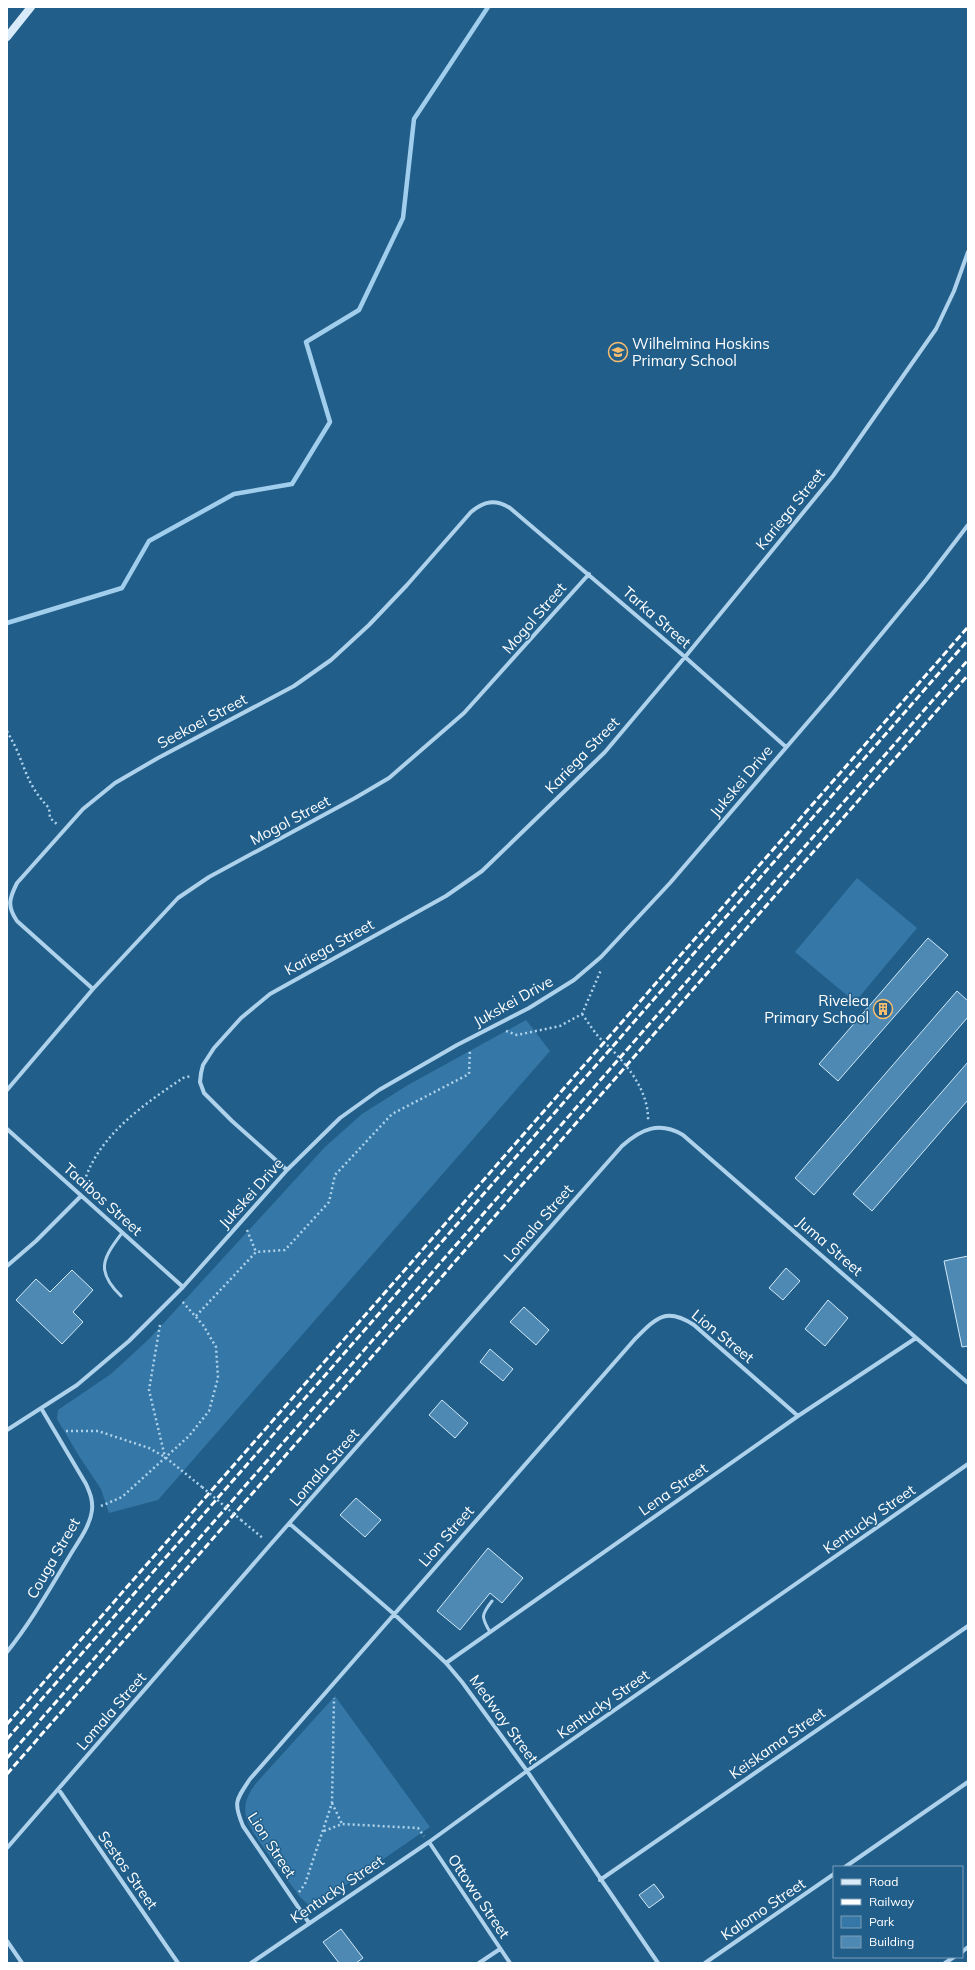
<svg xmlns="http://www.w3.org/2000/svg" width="975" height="1970" font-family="Mulish,sans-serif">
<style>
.green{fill:#3578a7}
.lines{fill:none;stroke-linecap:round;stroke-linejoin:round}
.stream{stroke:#a1ceec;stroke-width:4.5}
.building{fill:#4e89b3;stroke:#d2e9f8}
.path{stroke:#aed2eb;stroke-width:2.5;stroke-dasharray:2 3;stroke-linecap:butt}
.service{stroke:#aed2eb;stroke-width:3}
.minor{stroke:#aed2eb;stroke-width:4}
.secondary{stroke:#d9ebf8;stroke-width:8}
.rail{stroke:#fff;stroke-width:3;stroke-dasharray:7 3;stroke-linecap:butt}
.path-bridge{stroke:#aed2eb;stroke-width:2.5;stroke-dasharray:2 3;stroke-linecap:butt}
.labels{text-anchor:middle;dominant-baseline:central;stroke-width:3;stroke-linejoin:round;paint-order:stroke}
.poi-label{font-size:15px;fill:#fff;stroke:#215e8a;text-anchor:start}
.street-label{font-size:15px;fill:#fff;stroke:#215e8a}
</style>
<rect width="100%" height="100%" fill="#215e8a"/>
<!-- green -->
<path class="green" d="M857,878l60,50 -62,74 -60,-50z
M526,1020l24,31 -392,449 -49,13 -8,-24 -22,-33 -22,-37 1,-9 53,-36 38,-35 176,-192 37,-33 46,-29z
M335,1696l95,131 -115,79 -7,-2 -8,-7c-11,-16 -51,-65 -54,-80 -3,-15 3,-25 12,-36z"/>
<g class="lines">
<!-- stream -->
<path class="stream" d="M7,623l115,-35 27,-47 85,-47 58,-10 38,-62 -24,-80 53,-32 44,-92 11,-99 74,-112"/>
</g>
<!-- building -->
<path class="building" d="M928,938l20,17 -110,126 -19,-17z
M957,991l11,10v16l-154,178 -19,-17z
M968,1062v38l-96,111 -19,-17z
M968,1256v90l-6,1 -18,-86z
M786,1268l14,13 -17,19 -14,-12z
M72,1270l21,20 -20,22 10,10 -21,22 -46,-44 20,-21 14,13z
M828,1300l20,18 -23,28 -20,-17z
M524,1307l25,23 -13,15 -26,-23z
M490,1349l23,20 -10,12 -23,-19z
M442,1400l26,23 -13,15 -26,-23z
M356,1498l25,22 -16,17 -25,-22z
M488,1548l35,30 -21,25 -12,-10 -30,37 -23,-19z
M654,1884l10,13 -15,11 -10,-13z
M341,1929l22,29 -7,5h-17l-16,-21z"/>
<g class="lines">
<!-- path -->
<path class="path" d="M7,731c3,6 6,11 9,17 11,26 13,39 33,60l1,10 8,7
M582,1014c7,9 14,22 23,29 21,20 44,47 43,78
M506,1031l11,4 43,-9 22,-12 19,-44
M83,1186c13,-49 60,-81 100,-108l8,-2
M247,1230l9,22
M196,1316l60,-64 29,-2 44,-48 6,-27 57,-61 77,-40 1,-25
M160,1325l-11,65 16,67
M66,1431h32l51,17 16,9 37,30
M101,1506l21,-9 67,-61 20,-25 9,-33 -2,-31 -13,-22 -22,-25
M241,1520l23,19
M332,1803l10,21
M324,1831l18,-7 76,4 6,8
M299,1892l6,-8 27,-81 2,-105"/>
<!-- service -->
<path class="service" d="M121,1296c-26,-25 -18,-38 1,-63
M490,1632c-9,-15 -9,-17 2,-31"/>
<!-- minor -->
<path class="minor" d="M93,989l-76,-68c-10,-15 -8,-22 0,-38l66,-74 32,-26 43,-25 136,-72 37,-26 38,-35 38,-40 64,-73c13,-11 24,-13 39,-4l175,149 101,90
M7,1090l86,-101 85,-91 31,-21 146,-79 34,-20 75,-65 125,-139
M7,1129l176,158
M287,1170l-55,-49 -28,-28 -4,-11 1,-9 2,-8 11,-17 27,-30 29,-24 176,-98 36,-25 123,-119 80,-95 148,-181 103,-147 18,-38 14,-39
M7,1266l29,-25 45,-45
M7,1430l70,-45 52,-44 54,-54 104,-117 53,-52 39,-28 78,-45 72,-37 45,-28 27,-23 69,-74 162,-189 94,-114 42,-55
M290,1524l104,90 52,49 16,19 65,89 131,192
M7,1652c24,-30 42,-62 62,-95 8,-14 21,-30 23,-47 1,-10 -2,-17 -6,-26l-45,-76
M446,1663l352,-247 118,-78
M59,1790l119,173
M429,1842l81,121
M7,1848l263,-303 352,-399c19,-17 37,-25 61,-11l285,248
M845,1867l123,-85
M600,1880l368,-254
M309,1923l-66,-97c-10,-24 -7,-26 7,-47l385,-440c22,-22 31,-32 59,-14l104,91
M7,1941l15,22
M962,1952l6,-5
M251,1963l178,-121 98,-71 441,-307
M479,1963l21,-14
M705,1963l129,-89
M945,1963l9,-6"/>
<!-- secondary -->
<path class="secondary" d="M7,37l24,-30"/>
<!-- rail -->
<path class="rail" d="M7,1724l961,-1097
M7,1739l961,-1099
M7,1758l961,-1098
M7,1774l961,-1099"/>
<!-- path-bridge -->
<path class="path-bridge" d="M202,1487l39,33"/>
</g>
<!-- icons -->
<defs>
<symbol id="school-ring" viewBox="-11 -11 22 22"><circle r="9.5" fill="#215e8a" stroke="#f7bd6f" stroke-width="1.5"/><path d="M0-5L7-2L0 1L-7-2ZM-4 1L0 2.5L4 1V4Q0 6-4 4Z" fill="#f7bd6f"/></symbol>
<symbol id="building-ring" viewBox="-11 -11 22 22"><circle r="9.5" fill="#215e8a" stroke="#f7bd6f" stroke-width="1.5"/><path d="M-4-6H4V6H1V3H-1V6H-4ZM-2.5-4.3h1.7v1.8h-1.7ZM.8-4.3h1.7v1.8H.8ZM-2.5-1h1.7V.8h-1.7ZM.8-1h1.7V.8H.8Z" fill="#f7bd6f"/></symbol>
</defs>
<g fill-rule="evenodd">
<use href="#school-ring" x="607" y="341" width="22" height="22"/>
<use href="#building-ring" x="872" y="998" width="22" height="22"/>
</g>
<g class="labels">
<!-- poi labels -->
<g class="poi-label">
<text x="632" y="343">Wilhelmina Hoskins<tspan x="632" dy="17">Primary School</tspan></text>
<text x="869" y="1000" text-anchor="end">Rivelea<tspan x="869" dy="17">Primary School</tspan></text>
</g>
<!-- street labels -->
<g class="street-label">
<text transform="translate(790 509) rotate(-51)">Kariega Street</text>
<text transform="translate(657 617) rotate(41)">Tarka Street</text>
<text transform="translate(534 618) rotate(-49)">Mogol Street</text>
<text transform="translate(202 721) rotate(-28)">Seekoei Street</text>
<text transform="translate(582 755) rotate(-46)">Kariega Street</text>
<text transform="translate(741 781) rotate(-50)">Jukskei Drive</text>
<text transform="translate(290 820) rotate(-28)">Mogol Street</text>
<text transform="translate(329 947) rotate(-29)">Kariega Street</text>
<text transform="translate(513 1001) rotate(-29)">Jukskei Drive</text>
<text transform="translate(251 1193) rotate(-48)">Jukskei Drive</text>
<text transform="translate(103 1199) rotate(42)">Taaibos Street</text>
<text transform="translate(538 1223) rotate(-49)">Lomala Street</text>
<text transform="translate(830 1246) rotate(41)">Juma Street</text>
<text transform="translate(723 1336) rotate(39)">Lion Street</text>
<text transform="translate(324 1467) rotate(-49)">Lomala Street</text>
<text transform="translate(673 1489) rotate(-35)">Lena Street</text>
<text transform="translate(869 1519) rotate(-35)">Kentucky Street</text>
<text transform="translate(446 1536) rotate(-49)">Lion Street</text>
<text transform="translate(53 1558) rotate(-60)">Couga Street</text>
<text transform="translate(603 1704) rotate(-35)">Kentucky Street</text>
<text transform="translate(111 1711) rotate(-49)">Lomala Street</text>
<text transform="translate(504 1719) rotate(54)">Medway Street</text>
<text transform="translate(777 1743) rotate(-35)">Keiskama Street</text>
<text transform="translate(272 1845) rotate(57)">Lion Street</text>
<text transform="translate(128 1870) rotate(55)">Sestos Street</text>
<text transform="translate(337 1889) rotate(-34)">Kentucky Street</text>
<text transform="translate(479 1896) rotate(56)">Ottowa Street</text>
<text transform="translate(763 1909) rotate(-34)">Kalomo Street</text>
</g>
</g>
<!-- border -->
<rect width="975" height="1970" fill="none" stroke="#ffffff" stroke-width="16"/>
<!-- legend -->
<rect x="833" y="1866" width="130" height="92" fill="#215e8a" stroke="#7a9eb9"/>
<rect x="841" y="1879" width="20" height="6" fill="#d9ebf8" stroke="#7a9eb9"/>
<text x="869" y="1886" font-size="12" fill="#ffffff">Road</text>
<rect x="841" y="1899" width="20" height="6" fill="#ffffff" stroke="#7a9eb9"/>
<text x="869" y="1906" font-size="12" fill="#ffffff">Railway</text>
<rect x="841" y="1916" width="20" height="12" fill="#3578a7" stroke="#7a9eb9"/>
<text x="869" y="1926" font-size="12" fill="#ffffff">Park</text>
<rect x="841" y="1936" width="20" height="12" fill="#4e89b3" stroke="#7a9eb9"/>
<text x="869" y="1946" font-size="12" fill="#ffffff">Building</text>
</svg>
